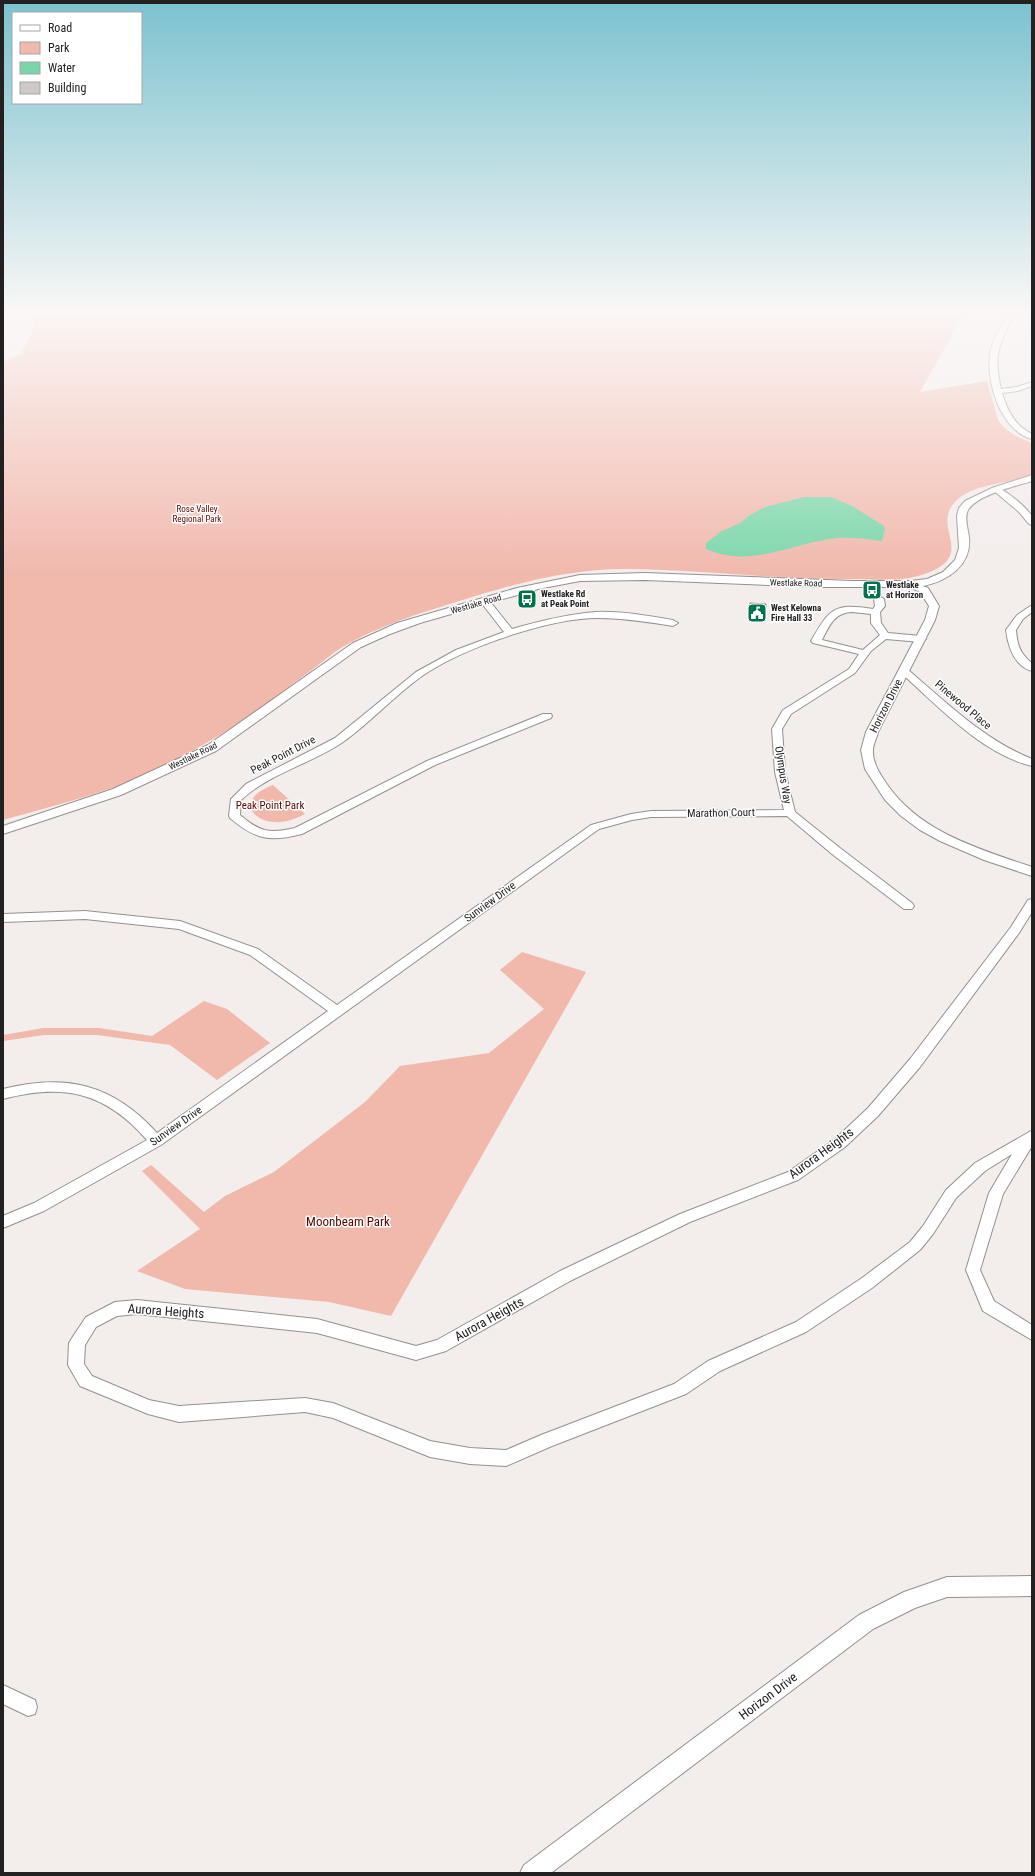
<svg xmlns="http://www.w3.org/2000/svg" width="1035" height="1876" font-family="'Roboto Condensed',sans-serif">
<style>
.green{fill:#f1b8ac}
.water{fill:#79d6a9}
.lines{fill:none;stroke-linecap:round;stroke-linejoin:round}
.minor-casing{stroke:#95908f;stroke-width:2}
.tertiary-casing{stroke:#95908f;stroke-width:2}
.minor{fill:#fff;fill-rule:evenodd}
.tertiary{fill:#fff;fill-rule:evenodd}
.wall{fill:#b1adab}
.building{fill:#cec9c7;stroke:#908d8b}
.labels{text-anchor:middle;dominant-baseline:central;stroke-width:3;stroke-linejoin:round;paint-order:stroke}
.far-park-label{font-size:9px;fill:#570700;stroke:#fff}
.far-street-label{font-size:9px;fill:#222020;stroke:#fff}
.far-poi-label{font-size:9px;font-weight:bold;fill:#222020;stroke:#fff;text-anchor:start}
.street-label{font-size:11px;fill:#222020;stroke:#fff}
.park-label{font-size:11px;fill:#570700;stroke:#fff}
.near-street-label{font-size:13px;fill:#222020;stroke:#fff}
.near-park-label{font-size:13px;fill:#570700;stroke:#fff}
</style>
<rect width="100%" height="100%" fill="#f3edec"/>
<!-- green -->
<path class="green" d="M39,315h924l-43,77 67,-11 11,39c8,12 21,18 34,23v32c-23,10 -57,7 -76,26 -28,27 27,56 -38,75 -20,6 -43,3 -64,3 -74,1 -149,-9 -225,-10 -74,-1 -144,24 -214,46 -26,9 -51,19 -74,33 -10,6 -18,14 -28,21 -34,25 -68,52 -105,73 -31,18 -65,36 -99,47 -35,12 -71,21 -106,31v-458l18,-8 13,-26v-8z
M273,785l32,29c-10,5 -20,9 -31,8 -17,-1 -34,-15 -15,-30 4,-3 9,-5 14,-7z
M522,952l64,20 -195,344 -62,-14 -144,-13 -48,-18 63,-42 -58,-58 9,-6 53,47 21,-16 49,-24 91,-70 35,-36 89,-13 55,-44 -44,-39z
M204,1001l23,8 43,34 -53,37 -47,-35 -73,-10h-53l-41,6v-6l40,-7h56l53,8z"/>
<!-- water -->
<path class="water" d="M804,497h27l21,9 32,20 1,3 -3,12c-17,-2 -35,-5 -52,-2 -43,6 -79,29 -124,10v-6l16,-12 18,-8 10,-8 15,-8z"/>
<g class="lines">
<defs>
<path id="minor" d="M1007,315h6c-14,33 -20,37 -12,74l16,-2 15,-5v4l-14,5 -16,2c6,18 12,32 30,41v5c-32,-8 -48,-61 -41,-90 3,-12 11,-23 16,-34z
M1014,315h18v3z
M994,487c8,-1 33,21 37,28 1,3 1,6 1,10l-3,-1 -10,-12 -25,-21z
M879,596l5,3 1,7 -5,6 1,11 7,10 33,3 5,3 -5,3 -35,-3 -15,12 -16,22 -64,41 -9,15 3,43 10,40 45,36 72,55 2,3 -2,3h-8l-72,-55 -45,-38 -136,1 -19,3 -33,9 -438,316 -117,66 -41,17v-12l31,-13 113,-63c-42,-48 -83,-57 -144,-41v-10c63,-16 110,-5 154,44l171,-122 -78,-56 -71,-26 -94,-10 -82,3v-8l82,-3 95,10 78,28 79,56 254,-180 40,-11 20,-3 133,-1 -9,-38 -3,-43 11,-19 66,-41 10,-15 -46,-11 -2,-2c19,-33 23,-38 62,-32l2,-3 -1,-7zM852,612l19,2v9l9,12 -17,15 -41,-10c7,-14 13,-28 30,-28z
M485,598l3,1 24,30c28,-8 55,-15 84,-17 26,-1 52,4 77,8l5,3 -5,3c-25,-4 -50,-8 -75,-8 -49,0 -136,30 -176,58 -28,20 -51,46 -79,66 -32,22 -73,31 -102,58l-1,15c20,17 29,19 55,13l132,-67 116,-47h8l1,2 -1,2 -116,47 -133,69c-32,8 -46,6 -72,-16l-1,-2 2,-17 15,-15 89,-46 81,-66 40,-22 48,-18 -24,-31z
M1032,605v7l-9,7 -7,11c1,14 4,24 16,33v8c-18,-5 -24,-25 -26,-41l11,-15z
M904,668l3,1c40,34 76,70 125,90v7c-50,-12 -94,-60 -131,-93l-2,-2z
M1032,899v13l-13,21 -99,134 -42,49 -33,31 -47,33 -108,42 -120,59 -124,70 -30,9 -99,-27 -180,-19 -20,2 -21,11 -11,18 -1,19 8,12 57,24 30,6 126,-8 28,5 97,38 40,7 36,2 35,-15 133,-51 34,-23 88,-39 66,-44 48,-36 13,-16 23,-36 29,-27 56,-32 1,15 -29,48 -23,76 14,31 38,24v15l-49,-29 -17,-41 23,-77 23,-39 -27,17 -29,27 -23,36 -13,16 -48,38 -66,44 -86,39 -34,23 -134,52 -46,20 -36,-2 -40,-7 -97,-39 -28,-6 -126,10 -31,-8 -68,-28 -12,-21 1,-22 3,-5 14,-21 29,-15 22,-2 180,19 99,27 21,-6 123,-69 120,-57 108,-42 47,-33 33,-31 42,-49 101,-132 17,-27z
M3,1685l32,15 2,7 -2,7 -7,2 -25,-12z"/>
<path id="tertiary" d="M1032,475v6c-16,5 -55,14 -64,29 -4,8 0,19 1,27 3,28 -21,44 -46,49l5,2 11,18 -4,14 -57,112c-1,6 -5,12 -5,18 -1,12 7,24 13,33 33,49 93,66 146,84v9l-48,-16 -44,-19 -20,-11 -19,-14 -16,-16 -20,-31 -4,-19 5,-18 59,-112 4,-14 -9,-14 -10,-5h-92l-173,-7 -65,1 -42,8 -118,34 -30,11 -29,13 -145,104 -95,44 -118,39v-8l110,-37 95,-44 145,-102 44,-20 120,-35 63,-13 65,-2 207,8h58l17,-2 16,-7 12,-12 4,-12 -2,-32 2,-8 6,-7 27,-13z
M1032,1576v20l-85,1 -32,11 -42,21 -322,244h-31l4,-8 335,-250 45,-23 43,-15z"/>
</defs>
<!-- minor casing -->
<use href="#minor" class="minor-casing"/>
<!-- tertiary casing -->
<use href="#tertiary" class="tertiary-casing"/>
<!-- minor -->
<use href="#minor" class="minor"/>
<!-- tertiary -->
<use href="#tertiary" class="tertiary"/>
</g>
<!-- wall -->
<path class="wall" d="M750,603l15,11v5l-16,-1z"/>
<!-- building -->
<path class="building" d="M750,603l16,1 -1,10 -15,-1z"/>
<!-- sky -->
<linearGradient id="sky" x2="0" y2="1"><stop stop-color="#7bc2cf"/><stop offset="0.54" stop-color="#faf7f6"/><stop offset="1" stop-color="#faf7f6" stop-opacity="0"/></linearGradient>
<rect width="1035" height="578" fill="url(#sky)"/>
<!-- icons -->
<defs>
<symbol id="bus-square" viewBox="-11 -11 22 22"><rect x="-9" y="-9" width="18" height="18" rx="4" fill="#00734d" stroke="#fff"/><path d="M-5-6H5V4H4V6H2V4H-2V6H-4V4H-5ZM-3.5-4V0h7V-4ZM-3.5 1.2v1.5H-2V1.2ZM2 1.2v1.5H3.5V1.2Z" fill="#fff"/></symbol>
<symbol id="civic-square" viewBox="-11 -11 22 22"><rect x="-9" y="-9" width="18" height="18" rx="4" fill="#00734d" stroke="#fff"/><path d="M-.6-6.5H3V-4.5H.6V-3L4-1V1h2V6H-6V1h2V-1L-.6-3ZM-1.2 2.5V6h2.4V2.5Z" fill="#fff"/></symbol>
</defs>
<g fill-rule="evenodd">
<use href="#bus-square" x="861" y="579" width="22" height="22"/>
<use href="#bus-square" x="516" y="588" width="22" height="22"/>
<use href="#civic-square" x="746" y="602" width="22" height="22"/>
</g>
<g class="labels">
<!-- far-park labels -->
<g class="far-park-label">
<text x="197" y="509">Rose Valley<tspan x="197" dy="10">Regional Park</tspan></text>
</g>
<!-- far-street labels -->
<g class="far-street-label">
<text transform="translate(796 583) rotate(1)">Westlake Road</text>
<text transform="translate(476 604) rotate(-16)">Westlake Road</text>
<text transform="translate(193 756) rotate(-26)">Westlake Road</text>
</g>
<!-- far-poi labels -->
<g class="far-poi-label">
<text x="886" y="585">Westlake<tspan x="886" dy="10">at Horizon</tspan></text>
<text x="541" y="594">Westlake Rd<tspan x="541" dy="10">at Peak Point</tspan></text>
<text x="771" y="608">West Kelowna<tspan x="771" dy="10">Fire Hall 33</tspan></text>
</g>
<!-- street labels -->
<g class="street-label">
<text transform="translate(963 705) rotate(40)">Pinewood Place</text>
<text transform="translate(886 706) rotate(-63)">Horizon Drive</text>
<text transform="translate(283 755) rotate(-27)">Peak Point Drive</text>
<text transform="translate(783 775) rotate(81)">Olympus Way</text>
<text transform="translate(721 813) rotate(-1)">Marathon Court</text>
<text transform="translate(490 902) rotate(-36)">Sunview Drive</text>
<text transform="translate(176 1126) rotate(-35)">Sunview Drive</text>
</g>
<!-- park labels -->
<g class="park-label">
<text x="270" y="805">Peak Point Park</text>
</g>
<!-- near-street labels -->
<g class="near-street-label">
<text transform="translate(821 1153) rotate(-36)">Aurora Heights</text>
<text transform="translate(166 1311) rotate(4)">Aurora Heights</text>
<text transform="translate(489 1319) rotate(-29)">Aurora Heights</text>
<text transform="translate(768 1696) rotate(-37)">Horizon Drive</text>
</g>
<!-- near-park labels -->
<g class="near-park-label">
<text x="348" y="1221">Moonbeam Park</text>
</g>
</g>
<!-- border -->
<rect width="1035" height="1876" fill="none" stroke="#222020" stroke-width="8"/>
<!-- legend -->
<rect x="12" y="12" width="130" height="92" fill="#ffffff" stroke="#a7a6a6"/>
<rect x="20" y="25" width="20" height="6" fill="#ffffff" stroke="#a7a6a6"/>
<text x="48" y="32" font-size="12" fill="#222020">Road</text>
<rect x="20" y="42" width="20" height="12" fill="#f1b8ac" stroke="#a7a6a6"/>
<text x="48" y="52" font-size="12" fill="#222020">Park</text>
<rect x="20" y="62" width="20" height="12" fill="#79d6a9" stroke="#a7a6a6"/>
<text x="48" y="72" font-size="12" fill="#222020">Water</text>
<rect x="20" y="82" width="20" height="12" fill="#cec9c7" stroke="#a7a6a6"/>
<text x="48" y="92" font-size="12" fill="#222020">Building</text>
</svg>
